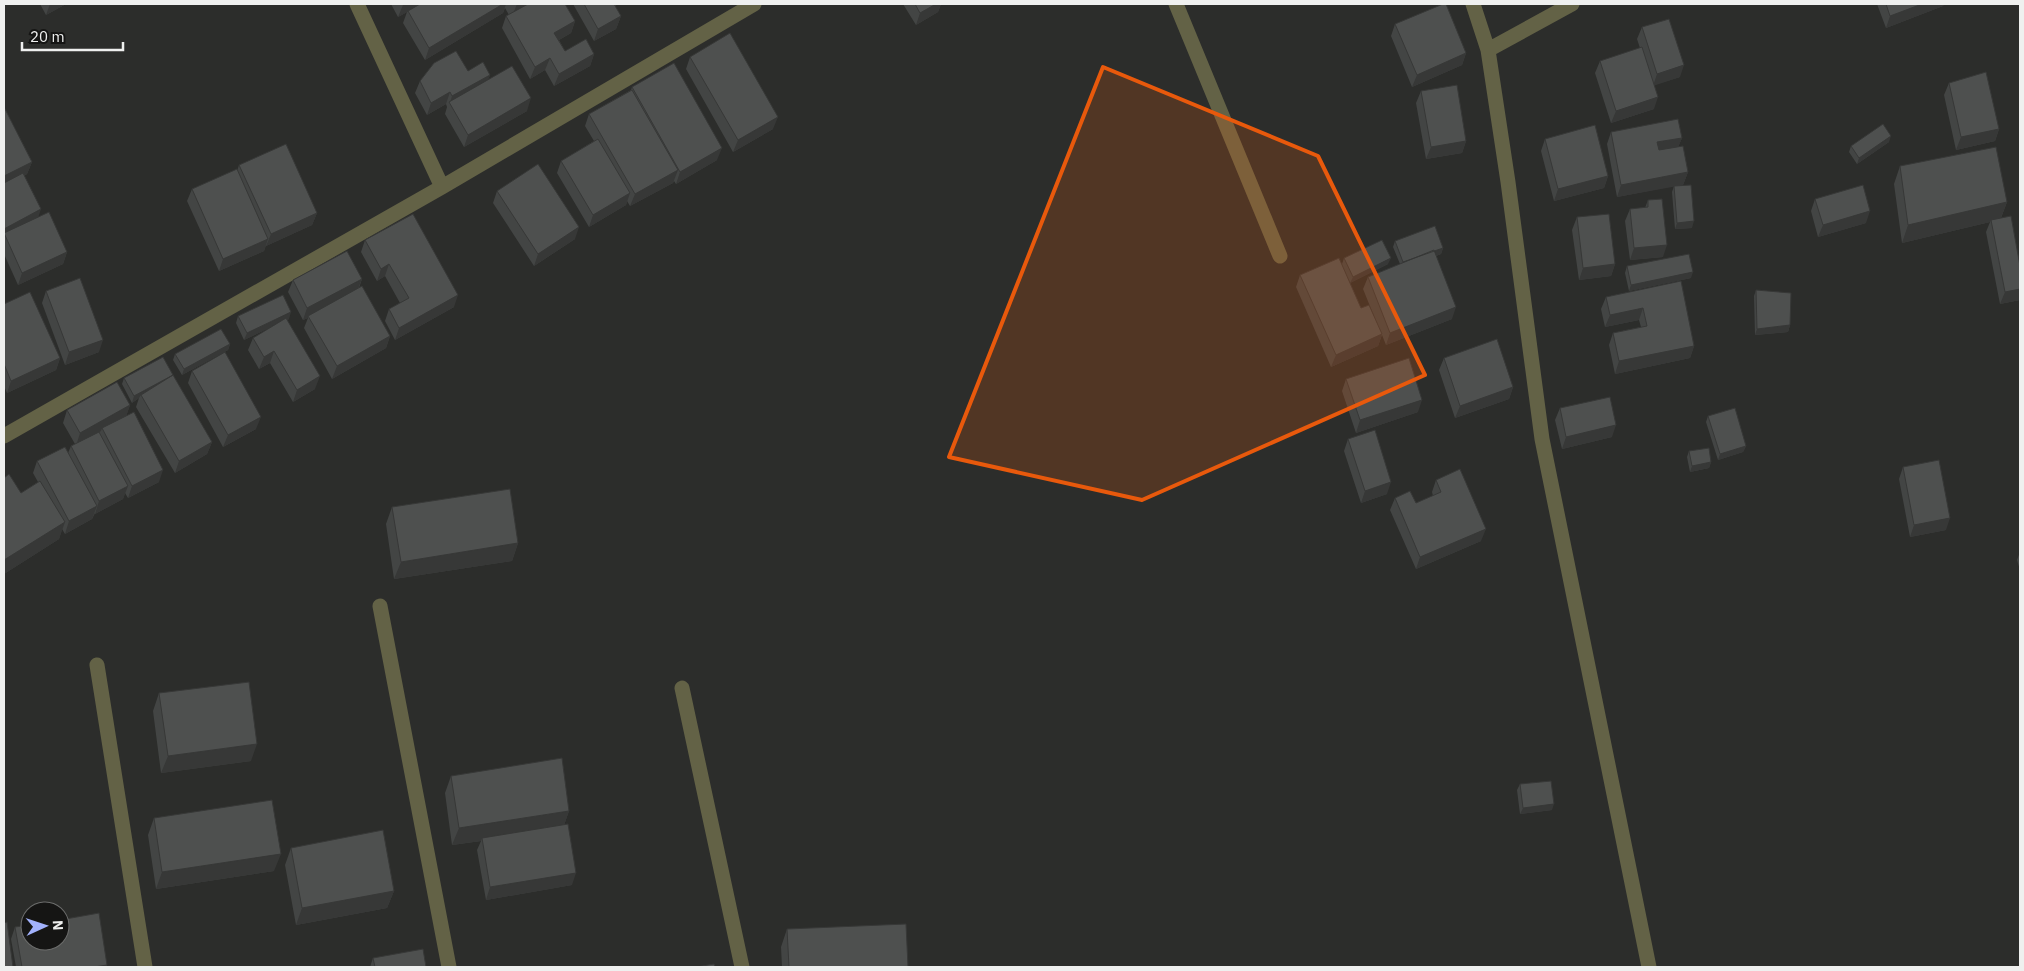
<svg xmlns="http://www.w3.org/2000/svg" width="2024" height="971" font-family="'IBM Plex Sans',sans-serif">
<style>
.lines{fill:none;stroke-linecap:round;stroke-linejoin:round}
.street{stroke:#636246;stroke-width:15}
.wall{fill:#434544}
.shaded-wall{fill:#373837}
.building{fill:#4e504f;stroke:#373837}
.marked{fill:#e8590c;fill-opacity:0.2;stroke:#e8590c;stroke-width:4;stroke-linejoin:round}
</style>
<rect width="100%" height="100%" fill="#2c2d2b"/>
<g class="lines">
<!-- street -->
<path class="street" d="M357,4l85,183
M1176,4l104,252
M1473,4l15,46 20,132 34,257 107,528
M1488,50l84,-46
M4,436l438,-249 312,-183
M380,606l69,361
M97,665l48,302
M682,688l60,279"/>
</g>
<!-- wall -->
<path class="wall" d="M40,4h26l-20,11z
M391,4h174l10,17 -4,12 -12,7 6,11 29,3 -4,12 -36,20 -9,-16 -15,9 -28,-51 4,-12 3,-1 -4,-7 -2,5 -78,47 -22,-37 4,-11 -9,5z
M573,4h45l-3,2 6,10 -5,13 -22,12z
M903,4h38l-3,8 -22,13z
M1877,4h67l-1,2 -57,22z
M1395,24l71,29 -4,12 -50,22 -21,-51z
M1642,27l38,50 -26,8v24l-43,14 -16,-50 5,-12 40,-13 -3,-9z
M690,57l83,72 -40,23 -47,-83z
M468,71l22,4 -2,4 39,32 -63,36 -19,-33 2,-7 -1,-3 -19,11 -12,-22 5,-12z
M1949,83l50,46 -4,12 -39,9 -12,-55z
M632,87l85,73 -41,24 -2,-3 -1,2 -43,23 -3,-5 -1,4 -37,22 -32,-54 4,-12 33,-20 -9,-15 4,-12 42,-24z
M1421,91l45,50 -4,12 -36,6 -10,-56z
M4,107l28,55 -5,12 -3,2 14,41 29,35 -4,12 -45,21 -14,-31z
M1611,132l71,6 -4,9 10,25 -5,13 -8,1 17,42 -17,1 -3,-37 2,-6 -57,11 -10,-53z
M1545,139l63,37 -4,12 -50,13 -13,-50z
M1889,142l-32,22 -8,-12 2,-6z
M239,165l78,48 -5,12 -46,21v-1l-2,6 -45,20 -32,-70 5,-12 45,-18z
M1900,166l107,36 -6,16 19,82 -20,4 -14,-72 4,-10 -88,21 -8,-59z
M497,191l78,48 -41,27 -41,-63z
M1815,199l51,24 -48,14 -7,-26z
M1648,200l15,57 -33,3 -5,-39 5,-12 15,-1z
M1577,217l38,47 -4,12 -32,4 -7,-50z
M365,240l89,67 -59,33 -10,-19 4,-12 11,-6 -15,-27 -8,5 -16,-29z
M1395,241l48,7 -2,6 -5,2 16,63 -66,26 -4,-10 -4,11 -47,21 -35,-80 4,-12 42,-11 2,-6 44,6 -38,19 11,25 17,18 -15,-37 5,-12 32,-13 -7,-17z
M1627,266l64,12 -62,13 -4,-18z
M362,279l-3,9 31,48 -4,12 -54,31 -28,-51 4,-10 -5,2 -15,-28 5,-12z
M1681,281l13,65 -4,12 -75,16 -6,-29 4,-12 28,-6 -2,-7 -34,7 -4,-18 5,-12z
M1756,290l34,35 -2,7 -33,3 -1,-39z
M46,291l53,61 -34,13 -23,-62z
M4,304l56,54 -4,12 -49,23 -3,-7z
M238,316l51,3 -2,1 28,69 -22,13 -23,-39 -11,6 -11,-19 5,-12 20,-12 -29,14 -8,-17z
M230,344l-2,6 -46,25 -9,-15 2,-6z
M1444,358l69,29 -4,12 -54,19 -16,-48z
M192,371l64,58 -33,18 -35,-64z
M173,375l39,67 -5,12 -32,19 -39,-66 3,-9 -7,5 -10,-19 2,-6z
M1346,379l72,33 -62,21 -14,-42z
M130,405l-4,11 33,66 -31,16 -3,-5 -2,6 -28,15v-1l-3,6 -27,15 -3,-5 -3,10 -55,35v-96l17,15 17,-11 -5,-9 4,-12 31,-8 3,-7 4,-2 -12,-21 4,-13z
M1560,408l52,29 -50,12 -7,-29z
M1708,416l38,30 -3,6 -25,8 -12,-38z
M1348,439l39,55 -26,9 -17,-52z
M1689,451l22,11 -2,6 -19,4 -3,-15z
M1903,467l43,63 -36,7 -11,-58z
M1436,480l45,61 -65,28 -26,-59 5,-12 21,5 17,-7 -1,-4z
M392,507l126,36 -6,18 -118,18 -8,-55z
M2020,552v18l-3,-10z
M159,693l92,68 -90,12 -8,-62z
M451,776l118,35 -5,14 8,60 -86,15 -9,-50 4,-9 -29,4 -7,-52z
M1520,784l32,26 -32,4 -3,-24z
M154,818l120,53 -118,18 -8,-54z
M291,848l103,43 -7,17 -91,17 -11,-60z
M15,927l92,40h-91l-5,-28z
M787,929l121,38h-126l-1,-20z
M373,958l53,9h-56z"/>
<!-- shaded-wall -->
<path class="shaded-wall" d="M50,4h16l-20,11z
M405,4h17l-24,13 5,-12z
M503,4h3l-3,9 -78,47 4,-12z
M517,4h20l-26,15z
M936,4h5l-3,8 -22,13 4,-12z
M1922,4h22l-1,2 -57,22 4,-12z
M621,16l-5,13 -22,12 4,-12z
M575,21l-4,12 -21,12 4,-12z
M1466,53l-4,12 -50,22 5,-12z
M594,54l-4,12 -36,20 5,-12z
M550,58l-5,12 -15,9 5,-12z
M1684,65l-4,12 -27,9 4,-12z
M490,75l-4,12 -36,16 2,-7z
M450,92l-4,12 -19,11 4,-12z
M1658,97l-4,12 -43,14 5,-12z
M531,98l-4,13 -63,36 4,-12z
M778,117l-5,12 -40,23 5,-12z
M1999,129l-4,12 -39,9 5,-13z
M1891,136l-2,6 -32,22 2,-6z
M1682,138l-5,12 -24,4 4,-12z
M1466,141l-4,12 -36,6 5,-12z
M722,148l-5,12 -41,24 4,-12z
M32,162l-5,12 -23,12v-10z
M678,170l-5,13 -43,23 5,-12z
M1688,172l-5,13 -66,12 4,-12z
M1608,176l-4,12 -50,13 4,-12z
M630,193l-4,12 -37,22 4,-12z
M2007,202l-7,18h-9l-1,2 -88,21 6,-18z
M41,209l-4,12 -33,12v1v-5z
M1870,211l-4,12 -48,14 5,-12z
M317,213l-5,12 -46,21 5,-12z
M1694,221l-2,7 -17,1 2,-6z
M579,227l-4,12 -41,27 4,-12z
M268,239l-4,12 -45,20 4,-12z
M1667,245l-4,12 -33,3 4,-12z
M1443,248l-2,6 -40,14 2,-6z
M67,252l-4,12 -45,21 4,-12z
M1391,258l-3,6 -38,19 3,-6z
M389,264l-4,12 -8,5 4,-12z
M1615,264l-4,12 -32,4 4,-12z
M1693,272l-2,6 -62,13 2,-6z
M362,279l-5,12 -49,25v2l-5,2 4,-12z
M2020,289v11l-20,4 5,-12z
M458,295l-4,12 -59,33 4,-12z
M1456,307l-4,12 -66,26 4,-12z
M1643,308l-4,12 -34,7 5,-12z
M291,312l-2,7 -45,21 3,-7z
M1790,325l-2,7 -33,3 2,-6z
M1382,334l-4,12 -47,21 5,-12z
M390,336l-4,12 -54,31 5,-13z
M103,340l-4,12 -34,13 4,-13z
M230,344l-2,6 -46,25 2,-6z
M1694,346l-4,12 -75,16 4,-13z
M274,351l-4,12 -11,6 5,-12z
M60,358l-4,12 -49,23 4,-12z
M173,375l-32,20 -2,3 -7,5 2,-7z
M320,376l-5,13 -22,13 4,-12z
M1513,387l-4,12 -54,19 5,-12z
M1422,400l-4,12 -62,21 4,-13z
M130,405l-4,12 -24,11 -1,3 -25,15 4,-13z
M261,417l-5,12 -33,18 5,-12z
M1616,425l-4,12 -50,12 4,-12z
M212,442l-5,12 -32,19 4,-12z
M1746,446l-3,6 -25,8 2,-6z
M1711,462l-2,6 -19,4 2,-6z
M163,470l-4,12 -31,16 4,-12z
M1391,482l-4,12 -26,9 4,-12z
M128,486l-5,13 -28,15 4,-13z
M97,506l-5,13 -27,15 4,-13z
M1950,518l-4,12 -36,7 4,-12z
M65,522l-6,17 -55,35v-14z
M1486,529l-5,12 -65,28 4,-12z
M518,543l-6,18 -118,18 7,-17z
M257,744l-6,17 -90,12 7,-17z
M1554,804l-2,6 -32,4 3,-6z
M569,811l-6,17 -81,10 -1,3 -29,4 7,-17z
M281,854l-7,17 -118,18 6,-17z
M576,873l-4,12 -86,15 4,-13z
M394,891l-7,17 -91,17 6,-17z
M107,965v2h-13z"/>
<!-- building -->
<path class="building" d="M420,4h83l-74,44 -21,-37z
M528,4h37l10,17 -21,12 11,18 21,-12 8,15 -35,20 -9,-16 -15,9 -29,-51z
M584,4h30l7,12 -23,13z
M915,4h21l-16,9z
M1443,4h3l20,49 -49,22 -22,-51z
M1886,4h36l-32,12z
M1669,19l15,46 -27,9 -15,-47z
M730,33l48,84 -40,23 -48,-83z
M1642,47l16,50 -42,14 -16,-50z
M456,51l12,20 15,-9 7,13 -38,21 -2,-4 -19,11 -11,-22 14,-18z
M674,63l48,85 -42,24 -48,-85z
M512,66l19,32 -63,37 -19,-33z
M1986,72l13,57 -38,8 -12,-54z
M1457,85l9,56 -35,6 -10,-56z
M632,90l46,80 -43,24 -46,-80z
M4,107l28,55 -28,14z
M1678,119l4,19 -25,4 2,8 24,-4 5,26 -67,13 -10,-53z
M1883,124l8,12 -32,22 -8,-12z
M1595,125l13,51 -50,13 -13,-50z
M598,139l32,54 -37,22 -32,-54z
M286,144l31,69 -46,21 -32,-69z
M1996,147l11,55 -99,23 -8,-59z
M538,164l41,63 -41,27 -41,-63z
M237,169l31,70 -45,20 -31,-70z
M23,173l18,36 -37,20v-46z
M1691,185l3,36 -17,2 -3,-37z
M1863,185l7,26 -47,14 -8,-26z
M1662,199l5,46 -33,3 -4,-39 18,-2v-7z
M49,212l18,40 -45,21 -18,-40z
M413,214l45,81 -59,33 -10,-19 20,-11 -20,-34 -8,5 -16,-29z
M1609,214l6,50 -32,4 -6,-51z
M2011,216l9,50v23l-15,3 -14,-72z
M1435,226l8,22 -40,14 -8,-21z
M1382,240l9,18 -38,19 -9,-19z
M1434,250l22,57 -66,26 -22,-56z
M347,251l15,28 -55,29 -14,-28z
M1689,254l4,18 -62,13 -4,-19z
M1339,258l22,50 8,-3 13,29 -46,21 -36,-80z
M80,278l23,62 -34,12 -23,-61z
M1681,281l13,65 -75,15 -6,-28 34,-7 -4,-18 -33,7 -4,-18z
M362,286l28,50 -53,30 -29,-50z
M1756,290l35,3 -1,32 -33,4z
M30,292l30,66 -49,23 -7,-17v-60z
M283,295l8,17 -44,21 -9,-17z
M286,318l34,58 -23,14 -23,-39 -10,6 -11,-19z
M221,329l9,15 -46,25 -9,-15z
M1497,339l16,48 -53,19 -16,-48z
M225,352l36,65 -33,18 -36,-64z
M163,357l10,18 -39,21 -10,-18z
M1409,358l13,42 -62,20 -14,-41z
M173,375l39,67 -33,19 -38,-66z
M117,382l13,23 -50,28 -13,-23z
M1610,397l6,28 -50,12 -6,-29z
M1735,408l11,38 -26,8 -12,-38z
M134,412l29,58 -31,16 -30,-58z
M1375,430l16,52 -26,9 -17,-52z
M99,432l29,54 -29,15 -28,-55z
M65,447l32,59 -28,15 -32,-60z
M1709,448l2,14 -19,4 -3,-15z
M1939,460l11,58 -36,7 -11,-58z
M1460,469l26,60 -66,28 -25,-59 15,-7 6,12 25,-11 -5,-12z
M9,474l12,19 19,-12 25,41 -61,38v-82z
M510,489l8,54 -117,19 -9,-55z
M249,682l8,62 -89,12 -9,-63z
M562,758l7,53 -110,17 -8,-52z
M1551,781l3,23 -31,4 -3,-24z
M272,800l9,54 -119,18 -8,-54z
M568,824l8,49 -86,14 -8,-49z
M383,830l11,61 -92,17 -11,-60z
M99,913l8,52 -13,2h-72l-7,-40 15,-2v16h30v-21z
M7,922l6,45h-9v-44z
M906,924l2,43h-119l-2,-38z
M423,949l3,18h-51l-2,-9z
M714,964l1,3h-19z"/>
<!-- marked area -->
<path class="marked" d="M1103,67l215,89 107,219 -283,125 -193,-43z"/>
<!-- border -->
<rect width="2024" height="971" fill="none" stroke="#eff0ef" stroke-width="10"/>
<!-- north arrow -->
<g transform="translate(45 926) rotate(87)"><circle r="24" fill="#151514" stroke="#6c6d6c"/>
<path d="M0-4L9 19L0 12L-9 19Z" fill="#a2b2fd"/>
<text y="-8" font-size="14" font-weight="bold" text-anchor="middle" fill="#eff0ef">N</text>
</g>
<!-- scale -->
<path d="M22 42v8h101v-8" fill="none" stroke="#eff0ef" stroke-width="2.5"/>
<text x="30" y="42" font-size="15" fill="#eff0ef" stroke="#151514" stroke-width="4" paint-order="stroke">20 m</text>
</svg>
